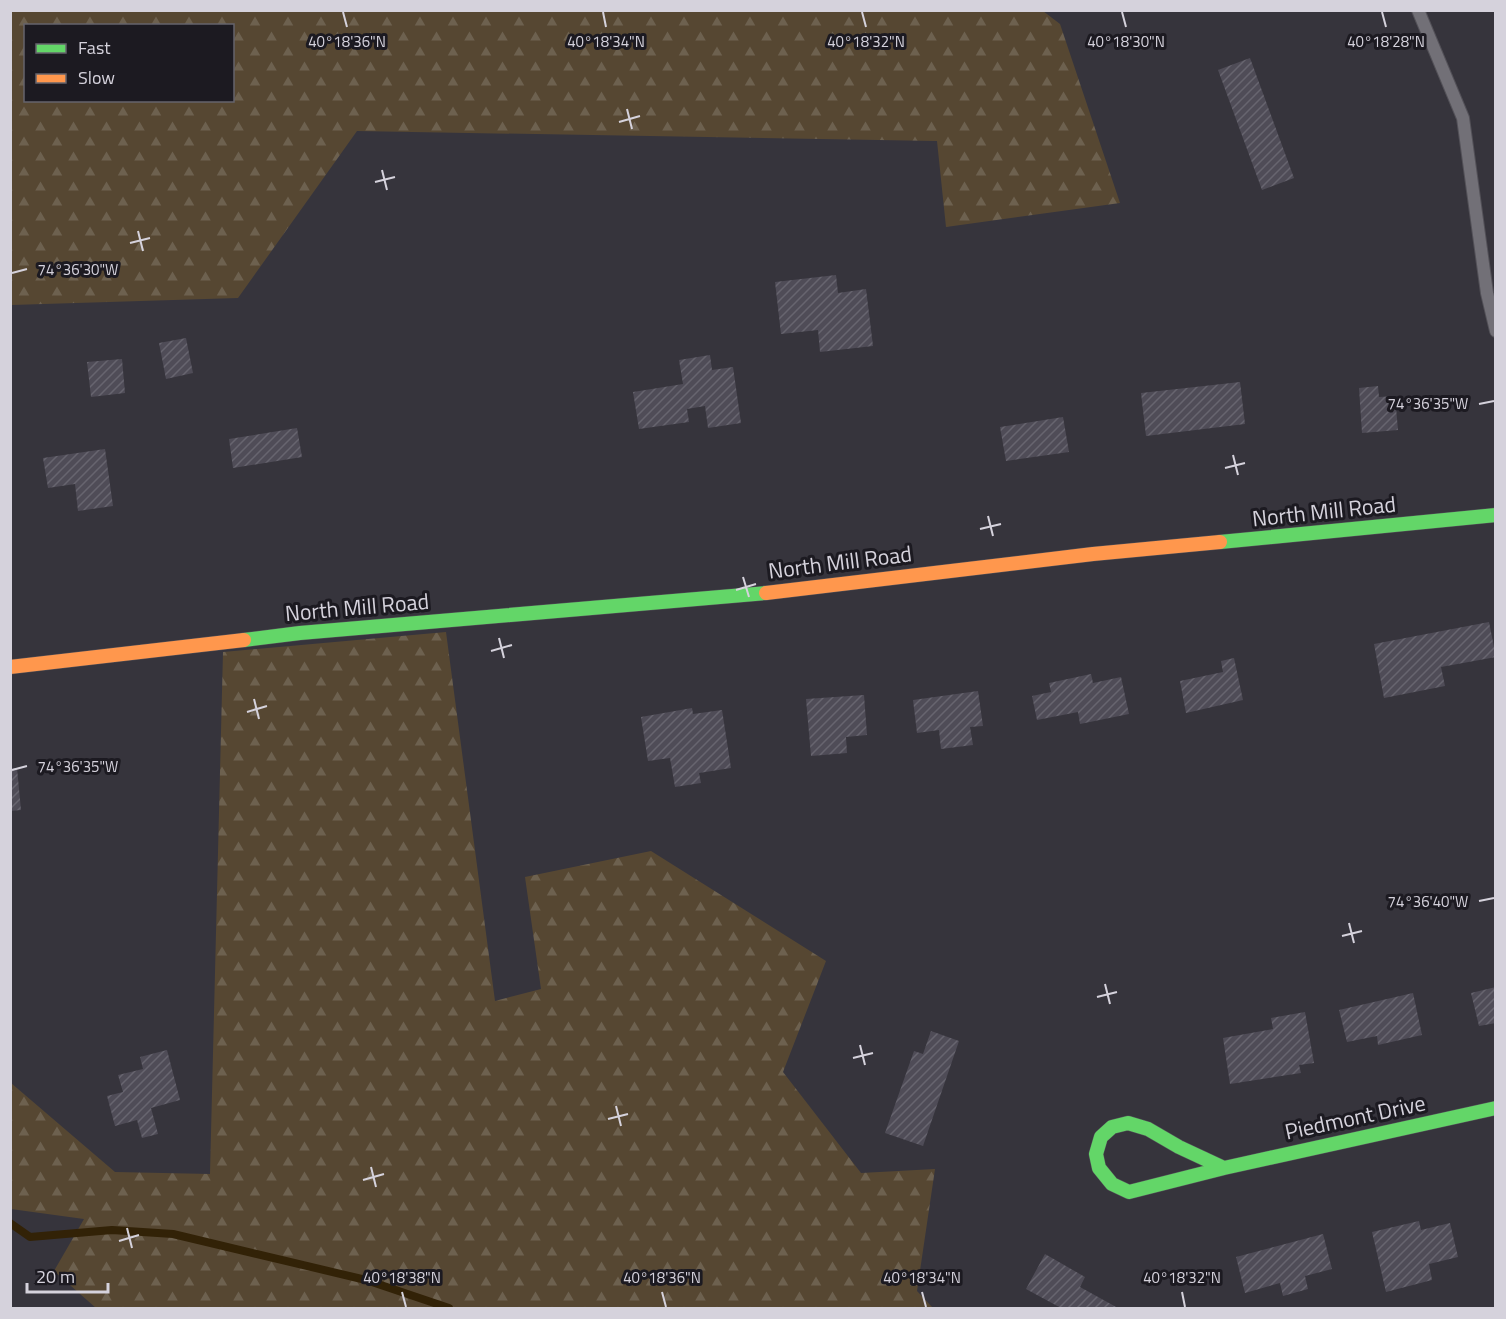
<svg xmlns="http://www.w3.org/2000/svg" width="1506" height="1319" font-family="'Titillium Web',sans-serif">
<style>
.forest{fill:url(#forest-firs);fill-rule:evenodd}
.lines{fill:none;stroke-linecap:round;stroke-linejoin:round}
.stream{stroke:#322207;stroke-width:8}
.building{fill:url(#building-hatch)}
.lane-casing{stroke:#535158;stroke-width:14}
.fast-casing{stroke:#535158;stroke-width:15}
.slow-casing{stroke:#535158;stroke-width:15}
.lane{stroke:#727077;stroke-width:12}
.fast{stroke:#63d668;stroke-width:14}
.slow{stroke:#ff974d;stroke-width:14}
.ticks{fill:none;stroke:#d5d2dc;stroke-width:2}
.labels{text-anchor:middle;dominant-baseline:central;stroke-width:6;stroke-linejoin:round;paint-order:stroke}
.street-label{font-size:22px;fill:#d5d2dc;stroke:#1c1a21}
.ticks-label{font-size:15px;text-anchor:middle;fill:#d5d2dc;stroke:#1c1a21;stroke-width:6;stroke-linejoin:round;paint-order:stroke}
</style>
<defs>
<pattern id="forest-firs" width="22" height="20" patternUnits="userSpaceOnUse" patternTransform="scale(1.5)"><rect width="22" height="20" fill="#564732"/><path d="M5 1l3.5 6h-7zM16 11l3.5 6h-7z" fill="#6d614f"/></pattern>
<pattern id="building-hatch" width="6" height="6" patternUnits="userSpaceOnUse" patternTransform="scale(1.5)"><rect width="6" height="6" fill="#4f4c57"/><path d="M-1 1l2-2M0 6l6-6M5 7l2-2" fill="none" stroke="#67656f"/></pattern>
</defs>
<rect width="100%" height="100%" fill="#36343c"/>
<!-- forest -->
<path class="forest" d="M10,11h1033l17,13 60,179 -174,24 -9,-86 -580,-10 -119,167 -227,7zM26,26h206v74h-206z
M446,632l49,369 46,-12 -16,-112 126,-26 175,110 -43,111 78,101 74,-4 -18,122 16,17h-837l-42,-37 30,-52 -73,-10v-126l104,89 95,2 13,-522z"/>
<g class="lines">
<!-- stream -->
<path class="stream" d="M10,1223l20,14 82,-7 61,4 193,46 83,28"/>
</g>
<!-- building -->
<path class="building" d="M1250,58l44,120 -32,12 -44,-120z
M836,275l2,18 28,-4 7,57 -53,6 -2,-22 -37,4 -6,-52z
M186,338l7,35 -27,6 -7,-36z
M710,355l2,15 21,-3 8,56 -33,5 -3,-22 -18,3 2,13 -50,7 -6,-37 50,-8 -4,-24z
M122,359l3,34 -34,4 -4,-35z
M1240,382l5,42 -99,12 -5,-43z
M1378,386l1,11 16,-1 3,34 -36,3 -3,-45z
M1063,417l6,35 -63,9 -6,-34z
M297,428l5,29 -69,11 -4,-29z
M105,449l8,57 -35,5 -3,-27 -27,4 -5,-30z
M1489,622l7,35 -55,10 4,19 -61,12 -10,-54z
M1234,658l9,42 -57,13 -6,-32 43,-9 -2,-11z
M1091,674l2,9 28,-6 8,37 -49,10 -2,-12 -41,8 -5,-24 19,-4 -2,-9z
M978,691l5,35 -13,1 3,18 -32,4 -2,-19 -22,3 -4,-33z
M864,695l3,40 -21,2 1,16 -36,3 -5,-57z
M692,708l1,6 29,-4 9,58 -32,5 2,10 -26,4 -5,-29 -22,3 -7,-44z
M17,768l4,42 -11,1v-42z
M1496,987v36l-17,3 -8,-33z
M1413,993l9,42 -44,10 -1,-9 -30,6 -8,-32z
M1305,1012l9,51 -15,2 2,8 -71,11 -7,-46 50,-9 -2,-11z
M931,1031l28,10 -36,105 -38,-13 29,-82 9,3z
M167,1050l13,50 -29,8 7,26 -16,4 -5,-18 -22,6 -8,-30 16,-4 -5,-17 25,-6 -3,-12z
M1419,1221l2,9 29,-7 8,34 -29,7 3,16 -46,12 -14,-60z
M1323,1234l9,35 -27,7 3,13 -25,7 -3,-13 -35,10 -9,-36z
M1045,1254l40,23 -5,10 38,21h-57l-35,-19z"/>
<g class="lines">
<defs>
<path id="lane" d="M1418,10l45,108 24,175 9,38"/>
<path id="fast" d="M1220,542l276,-27
M244,640l56,-7 466,-40
M1224,1168l-45,-21 -31,-18 -20,-6 -16,4 -11,10 -5,17 3,14 13,16 17,8 95,-24 272,-60"/>
<path id="slow" d="M766,593l327,-39 127,-12
M10,667l234,-27"/>
</defs>
<!-- lane casing -->
<use href="#lane" class="lane-casing"/>
<!-- fast casing -->
<use href="#fast" class="fast-casing"/>
<!-- slow casing -->
<use href="#slow" class="slow-casing"/>
<!-- lane -->
<use href="#lane" class="lane"/>
<!-- fast -->
<use href="#fast" class="fast"/>
<!-- slow -->
<use href="#slow" class="slow"/>
</g>
<!-- ticks -->
<path class="ticks" d="M343,12l4,15M603,12l3,15M862,12l4,15M1122,12l4,15M1382,12l4,15M627,109l5,20M619,122l21,-6M382,170l5,20M375,182l20,-5M138,231l5,20M130,243l20,-5M12,273l15,-4M1479,404l15,-3M1233,455l5,20M1225,468l20,-5M988,516l5,20M980,529l21,-5M743,577l6,20M736,590l20,-6M499,638l5,20M491,651l21,-6M254,699l5,20M247,712l20,-6M12,770l15,-4M1479,901l15,-3M1349,923l5,20M1342,936l20,-5M1105,984l5,20M1097,997l20,-5M860,1045l5,20M853,1058l20,-5M616,1106l5,20M608,1119l20,-5M371,1167l5,20M363,1180l21,-6M127,1228l5,20M119,1241l20,-6M402,1292l4,15M662,1292l4,15M922,1292l4,15M1182,1292l3,15"/>
<g class="labels">
<!-- street labels -->
<g class="street-label">
<text transform="translate(1324 511) rotate(-6)">North Mill Road</text>
<text transform="translate(840 562) rotate(-7)">North Mill Road</text>
<text transform="translate(357 607) rotate(-5)">North Mill Road</text>
<text transform="translate(1355 1117) rotate(-12)">Piedmont Drive</text>
</g>
</g>
<g class="ticks-label">
<text x="347" y="47">40°18'36"N</text>
<text x="606" y="47">40°18'34"N</text>
<text x="866" y="47">40°18'32"N</text>
<text x="1126" y="47">40°18'30"N</text>
<text x="1386" y="47">40°18'28"N</text>
<text x="78" y="275">74°36'30"W</text>
<text x="1428" y="409">74°36'35"W</text>
<text x="78" y="772">74°36'35"W</text>
<text x="1428" y="907">74°36'40"W</text>
<text x="402" y="1283">40°18'38"N</text>
<text x="662" y="1283">40°18'36"N</text>
<text x="922" y="1283">40°18'34"N</text>
<text x="1182" y="1283">40°18'32"N</text>
</g>
<!-- border -->
<rect width="1506" height="1319" fill="none" stroke="#d5d2dc" stroke-width="24"/>
<!-- legend -->
<rect x="24" y="24" width="210" height="78" fill="#1c1a21" stroke="#66646c" stroke-width="1.5"/>
<rect x="36" y="44" width="30" height="9" fill="#63d668" stroke="#66646c" stroke-width="1.5"/>
<text x="78" y="54" font-size="18" fill="#d5d2dc">Fast</text>
<rect x="36" y="74" width="30" height="9" fill="#ff974d" stroke="#66646c" stroke-width="1.5"/>
<text x="78" y="84" font-size="18" fill="#d5d2dc">Slow</text>
<!-- scale -->
<path d="M27 1283v9h81v-9" fill="none" stroke="#d5d2dc" stroke-width="3"/>
<text x="36" y="1283" font-size="18" fill="#d5d2dc" stroke="#1c1a21" stroke-width="4.5" paint-order="stroke">20 m</text>
</svg>
